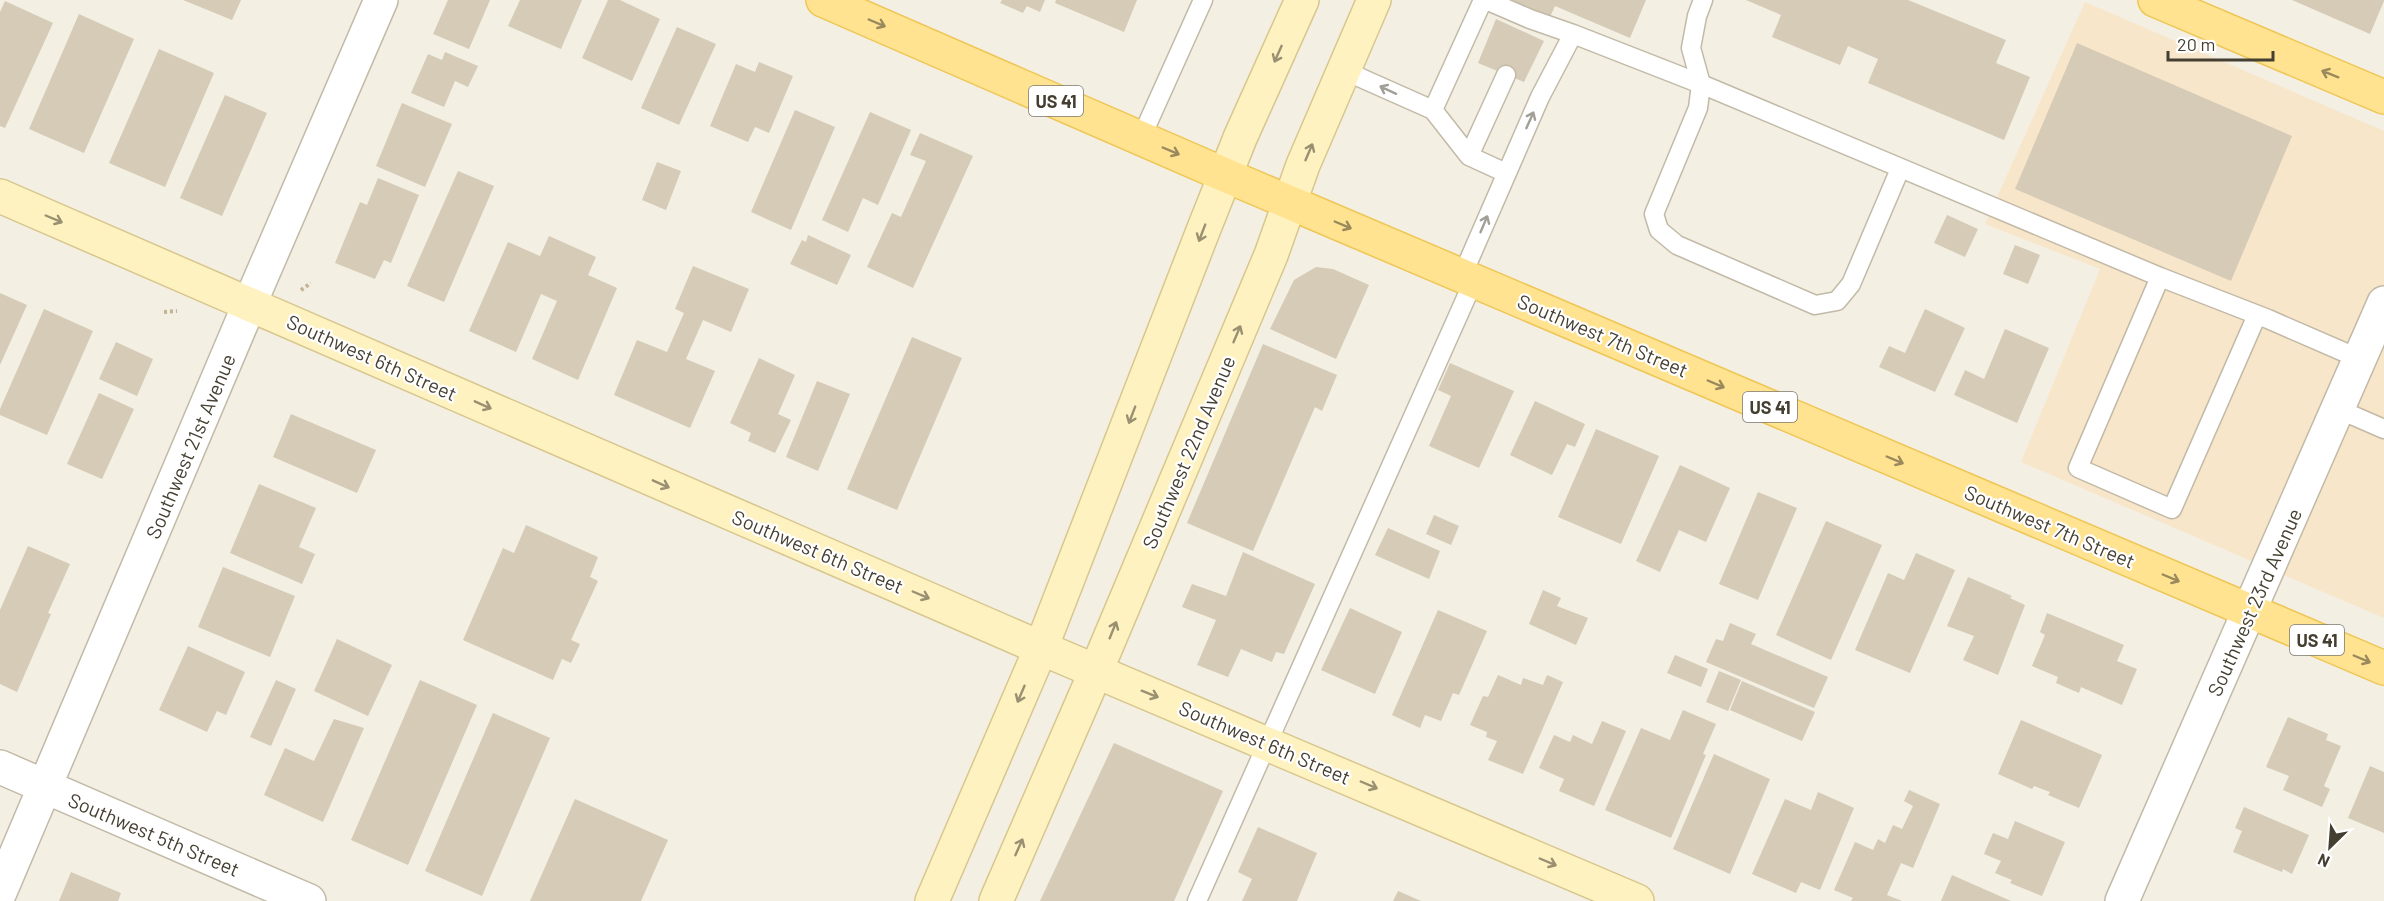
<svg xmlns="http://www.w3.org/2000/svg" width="2384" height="901" font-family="Barlow,sans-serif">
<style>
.commercial{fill:#f8e6cb}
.building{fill:#d5cbb7}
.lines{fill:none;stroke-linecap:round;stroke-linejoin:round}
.lane-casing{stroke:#c2baa7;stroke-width:21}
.street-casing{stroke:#c2baa7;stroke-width:36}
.secondary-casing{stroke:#d8c78d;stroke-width:36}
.primary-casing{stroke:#efc655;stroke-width:36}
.path{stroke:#c3b494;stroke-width:4;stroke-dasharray:3 3;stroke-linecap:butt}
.lane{stroke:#fff;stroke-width:18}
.street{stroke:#fff;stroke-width:33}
.secondary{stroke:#fff2c1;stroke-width:33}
.primary{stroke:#ffe390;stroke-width:33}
.oneway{stroke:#99895c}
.oneway2{stroke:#999072}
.oneway3{stroke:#a29f98}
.labels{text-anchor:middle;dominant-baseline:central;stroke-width:4.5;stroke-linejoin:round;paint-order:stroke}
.shield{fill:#fff;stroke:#7d7970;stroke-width:1.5}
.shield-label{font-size:18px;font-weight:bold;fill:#453f32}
.street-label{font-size:20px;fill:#453f32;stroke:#fff}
</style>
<rect width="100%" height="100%" fill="#f3efe3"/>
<!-- commercial -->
<path class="commercial" d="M2085,2l299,129v487l-363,-156 79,-193 -115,-45z"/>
<!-- building -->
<path class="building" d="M183,0h58l-9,20z
M448,0h42l-21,49 -36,-15z
M520,0h62l-21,49 -53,-23z
M608,0h12l40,19 -28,62 -50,-23z
M1002,0h43l-5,12 -13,-6 -4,7 -23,-10z
M1056,0h81l-13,32 -69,-29z
M1510,0h136l-16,38 -75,-32 -5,11z
M1746,0h162l98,40 -10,23 34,14 -26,63 -136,-57 10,-24 -30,-13 -8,19 -68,-28 9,-22z
M2292,0h92v1l-14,33z
M5,1l48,22 -48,105 -5,-2v-114z
M79,14l55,25 -50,114 -55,-24z
M1496,19l48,22 -20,41 -46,-19z
M677,27l39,17 -37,81 -38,-17z
M2077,43l215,93 -61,145 -216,-92z
M159,49l55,24 -49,114 -56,-24z
M445,52l33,14 -10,21 -13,-6 -11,26 -33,-14 17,-39 14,6z
M759,62l34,14 -24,57 -14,-6 -7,15 -38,-16 26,-62 19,8z
M225,95l42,18 -45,103 -42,-18z
M402,103l50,21 -27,63 -49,-21z
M795,110l40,17 -44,103 -40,-18z
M870,112l41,18 -33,75 -15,-7 -15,34 -26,-12z
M920,133l53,23 -60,132 -46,-21 25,-54 9,4 25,-56 -16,-6z
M657,162l24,9 -15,39 -24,-10z
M458,171l36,15 -50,116 -37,-16z
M378,178l41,17 -28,68 -7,-3 -9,19 -40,-16 25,-61 7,3z
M1947,215l31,14 -13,28 -31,-14z
M808,235l43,20 -14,30 -47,-21 12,-24 4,2z
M549,236l47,21 -8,18 29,13 -39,92 -46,-21 25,-58 -16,-7 -25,58 -47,-21 39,-89 32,14z
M2015,245l25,10 -12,29 -25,-10z
M693,266l56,23 -18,43 -28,-12 -17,39 29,12 -25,57 -76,-33 23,-55 30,12 17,-39 -9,-4z
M1316,267l17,2 36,16 -33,74 -66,-30 24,-49z
M0,293l27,12 -27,60z
M44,309l49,22 -46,104 -47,-20v-6z
M1925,309l40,19 -30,64 -56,-25 10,-21 16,7z
M2005,329l44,19 -32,75 -63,-28 11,-25 19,9z
M912,337l50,21 -65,152 -50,-21z
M116,342l37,17 -16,37 -38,-17z
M1263,344l74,31 -15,36 -7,-4 -62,144 -66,-28z
M759,358l36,17 -17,39 13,6 -16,33 -27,-12 3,-8 -21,-10z
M1450,363l64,28 -35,77 -50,-22 22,-50 -13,-6z
M817,381l33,13 -32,77 -32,-14z
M99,393l35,16 -32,70 -35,-15z
M1535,401l50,23 -10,23 -8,-3 -15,31 -42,-20z
M291,414l85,36 -19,43 -84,-36z
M1596,429l63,27 -38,88 -63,-27z
M1680,465l50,23 -24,54 -27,-12 -19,42 -24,-11z
M259,484l57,24 -17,39 16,7 -13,30 -72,-31z
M1758,492l39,16 -39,92 -39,-16z
M1434,515l25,11 -8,19 -25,-11z
M1826,521l56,24 -51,115 -55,-25z
M526,525l72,32 -8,20 8,4 -27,59 9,4 -9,19 -9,-4 -9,21 -90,-40 40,-92 11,5z
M1388,528l52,23 -11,28 -54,-24z
M28,546l42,18 -22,49 3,1 -34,78 -17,-8v-74z
M1243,552l72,32 -31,70 -8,-2 -4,10 -31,-13 -13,28 -31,-12 19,-45 -34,-13 10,-23 34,12z
M1916,553l39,17 -45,103 -55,-23 33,-77 16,7z
M223,567l72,29 -25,61 -72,-30z
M1968,577l44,19 -2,2 15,7 -27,70 -35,-15 11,-24 -27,-10z
M1543,590l18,8 -4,8 31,12 -12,27 -47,-21z
M1350,608l52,24 -27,62 -54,-24z
M1438,610l49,21 -28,64 -6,-2 -12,28 -16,-6 -5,13 -28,-13z
M2047,613l77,32 -7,16 20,8 -15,36 -41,-18 -2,6 -23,-10 2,-6 -26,-11 13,-31 -5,-3z
M1730,623l26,11 -5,10 77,33 -14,31 -108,-46 10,-23 7,2z
M337,639l55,26 -24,51 -54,-25z
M188,646l57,26 -19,43 -9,-4 -10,21 -48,-22z
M1675,655l33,14 -7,18 -34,-14z
M1719,671l22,9 -13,31 -22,-9z
M1498,675l23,10 2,-7 20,7 4,-10 16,7 -40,92 -35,-14 9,-19 -11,-4 1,-5 -17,-7 13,-29 5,1z
M276,680l20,9 -25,57 -21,-9z
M420,680l57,25 -69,160 -57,-25z
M1742,681l73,31 -13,29 -72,-31z
M1683,710l33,14 -13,30 3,1 -35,83 -66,-28 36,-82 29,12z
M493,713l57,25 -68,158 -57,-25z
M2288,717l40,17 -2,6 15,6 -17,40 6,3 -8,18 -39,-17 6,-14 -23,-9z
M334,719l30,9 -41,94 -59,-27 21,-47 29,13z
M2021,720l81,35 -23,53 -31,-13 2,-3 -16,-6 -2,3 -34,-15z
M1602,721l24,10 -32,75 -35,-15 5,-12 -25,-11 15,-33 16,7 3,-7 19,9z
M1114,743l109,48 -49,110h-134z
M1714,754l56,25 -40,95 -57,-25z
M2370,766l14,6v61l-36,-15z
M1909,790l31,14 -27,64 -12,-5 -14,32 15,6h-51l2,-3 -19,-8 21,-48 18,8 5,-11 7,4 8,-18 9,4 11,-23 -9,-5z
M1818,792l36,16 -34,82 -19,-8 -5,11 -44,-19 33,-75 26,11z
M575,799l93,41 -27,61h-111z
M2244,807l65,28 -17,39 -9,-5 -1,3 -49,-20 9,-21 -7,-3z
M2015,821l50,21 -23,54 -32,-13 2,-3 -17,-7 6,-12 -17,-7 9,-21 15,6z
M1258,827l59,26 -20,48h-55l10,-22 -14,-7z
M71,872l50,21 -3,8h-59z
M1952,875l59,26h-70z
M1398,891l23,10h-28z"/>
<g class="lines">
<defs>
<path id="lane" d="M1703,0l-6,16 -6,32 10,36 459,193
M1573,34l128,50 -3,24 -44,106 5,16 18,15 138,60 22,-4 14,-17 49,-115
M1343,70l90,40 36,46 37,17
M1433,110l50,-110
M1141,138l62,-138
M1469,156l37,-81
M1462,276l78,-179 33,-63 -43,-15 -44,-19
M2257,315l-85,194 -94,-41 82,-191 108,42 92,40
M2338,409l46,20
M1197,901l277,-621"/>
<path id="street" d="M0,767l309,134
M0,892l250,-589 131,-303
M2122,901l262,-598"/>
<path id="secondary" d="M0,196l1041,452 596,253
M932,901l109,-253 162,-417 37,-93 62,-138
M996,901l100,-230 175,-416 32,-90 71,-165"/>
<path id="primary" d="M823,0l402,175 1159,493
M2155,0l229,97"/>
</defs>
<!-- lane casing -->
<use href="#lane" class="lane-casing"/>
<!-- street casing -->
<use href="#street" class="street-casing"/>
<!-- secondary casing -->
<use href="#secondary" class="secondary-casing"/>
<!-- primary casing -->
<use href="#primary" class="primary-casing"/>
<!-- path -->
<path class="path" d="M301,290l10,-7
M164,312l13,-1"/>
<!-- lane -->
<use href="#lane" class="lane"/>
<!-- street -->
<use href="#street" class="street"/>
<!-- secondary -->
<use href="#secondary" class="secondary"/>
<!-- primary -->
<use href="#primary" class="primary"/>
</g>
<!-- one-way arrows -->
<defs><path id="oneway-shaft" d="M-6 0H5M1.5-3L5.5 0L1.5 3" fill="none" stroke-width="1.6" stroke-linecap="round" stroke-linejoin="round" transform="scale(1.5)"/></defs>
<g class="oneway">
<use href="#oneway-shaft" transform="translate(877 23) rotate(23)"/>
<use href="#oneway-shaft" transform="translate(2330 74) rotate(-158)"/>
<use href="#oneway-shaft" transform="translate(1171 151) rotate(23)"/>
<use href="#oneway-shaft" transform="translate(1343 225) rotate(23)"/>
<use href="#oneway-shaft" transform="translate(1716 384) rotate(23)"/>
<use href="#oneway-shaft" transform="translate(1895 460) rotate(23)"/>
<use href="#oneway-shaft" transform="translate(2171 578) rotate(23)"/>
<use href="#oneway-shaft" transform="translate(2362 659) rotate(23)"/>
</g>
<g class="oneway2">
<use href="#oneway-shaft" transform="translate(1278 54) rotate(114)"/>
<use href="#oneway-shaft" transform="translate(1309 152) rotate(-67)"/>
<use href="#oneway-shaft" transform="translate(54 219) rotate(23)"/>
<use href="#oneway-shaft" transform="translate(1202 233) rotate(111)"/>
<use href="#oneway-shaft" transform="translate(1237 334) rotate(-67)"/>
<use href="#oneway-shaft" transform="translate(483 405) rotate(24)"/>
<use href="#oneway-shaft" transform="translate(1132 415) rotate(111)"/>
<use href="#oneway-shaft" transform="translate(661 484) rotate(24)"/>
<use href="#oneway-shaft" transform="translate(921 595) rotate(23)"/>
<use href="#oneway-shaft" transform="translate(1113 630) rotate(-68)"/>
<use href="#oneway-shaft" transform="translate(1021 694) rotate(113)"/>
<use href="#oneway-shaft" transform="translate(1150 694) rotate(22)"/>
<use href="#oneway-shaft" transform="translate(1369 785) rotate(23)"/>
<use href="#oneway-shaft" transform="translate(1019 847) rotate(-66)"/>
<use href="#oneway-shaft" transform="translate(1548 862) rotate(23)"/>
</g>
<g class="oneway3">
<use href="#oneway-shaft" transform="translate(1388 90) rotate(-155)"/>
<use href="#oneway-shaft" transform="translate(1530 120) rotate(-66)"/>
<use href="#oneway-shaft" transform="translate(1484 224) rotate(-67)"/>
</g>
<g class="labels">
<!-- shield labels -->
<g class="shield">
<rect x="1029" y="86" width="54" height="30" rx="4.5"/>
<rect x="1743" y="392" width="54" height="30" rx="4.5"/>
<rect x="2290" y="625" width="54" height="30" rx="4.5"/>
</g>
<g class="shield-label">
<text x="1056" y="101">US 41</text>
<text x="1770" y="407">US 41</text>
<text x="2317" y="640">US 41</text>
</g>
<!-- street labels -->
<g class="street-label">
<text transform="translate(1603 335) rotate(23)">Southwest 7th Street</text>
<text transform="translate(372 357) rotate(24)">Southwest 6th Street</text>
<text transform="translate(190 446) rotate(-67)">Southwest 21st Avenue</text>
<text transform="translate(1188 452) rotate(-67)">Southwest 22nd Avenue</text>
<text transform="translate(2050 526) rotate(23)">Southwest 7th Street</text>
<text transform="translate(818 551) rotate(23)">Southwest 6th Street</text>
<text transform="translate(2254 602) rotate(-66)">Southwest 23rd Avenue</text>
<text transform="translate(1265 742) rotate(23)">Southwest 6th Street</text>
<text transform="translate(154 834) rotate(23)">Southwest 5th Street</text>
</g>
</g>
<!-- north arrow -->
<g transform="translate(2330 847) rotate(205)" stroke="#ffffff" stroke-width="4.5" paint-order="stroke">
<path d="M0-4.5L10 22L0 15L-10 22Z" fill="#453f32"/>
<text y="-9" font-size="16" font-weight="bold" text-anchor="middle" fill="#453f32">N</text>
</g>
<!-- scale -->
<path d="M2168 51v9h105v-9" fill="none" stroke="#453f32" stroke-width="3"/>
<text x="2177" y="51" font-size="18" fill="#453f32" stroke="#ffffff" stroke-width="4.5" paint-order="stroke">20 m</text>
</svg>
